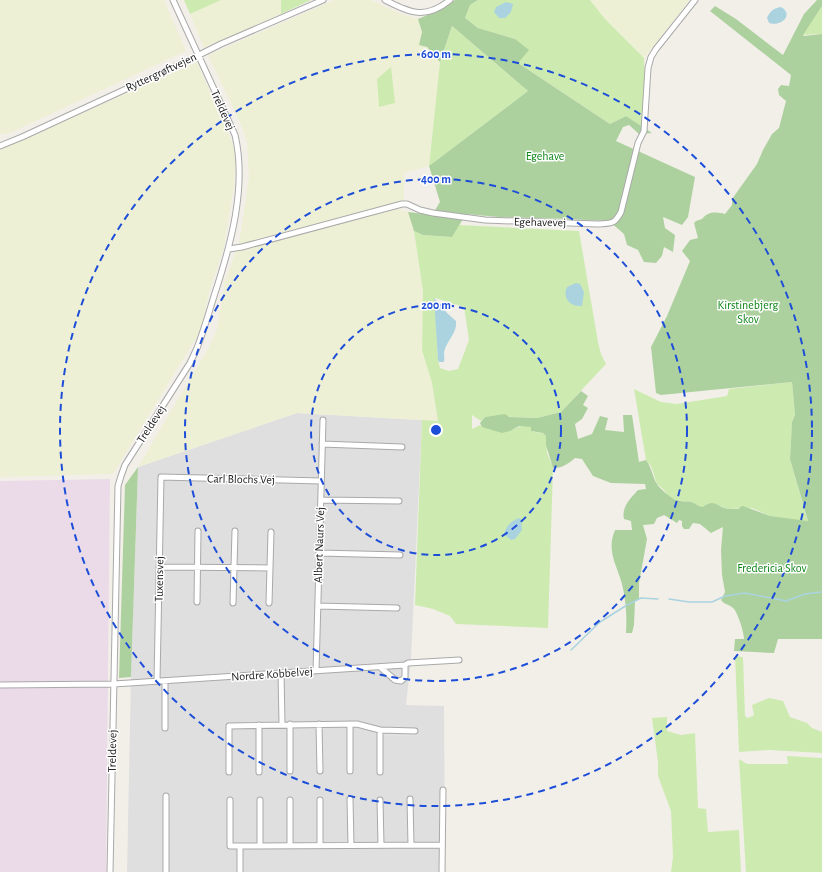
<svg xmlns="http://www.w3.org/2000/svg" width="822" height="872" font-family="'Alegreya Sans',sans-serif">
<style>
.residential{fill:#e0dfdf}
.industrial{fill:#ebdbe8}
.farmland{fill:#eef0d5}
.grass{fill:#cdebb0;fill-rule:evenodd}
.forest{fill:#add19e}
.parking{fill:#e2e2e2}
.water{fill:#aad3df}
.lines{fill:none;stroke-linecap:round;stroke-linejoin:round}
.stream{stroke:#aad3df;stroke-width:1.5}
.minor-casing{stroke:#a9a9a9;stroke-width:7}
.minor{stroke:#fff;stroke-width:5}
.ring{fill:none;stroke:#1d4ed8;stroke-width:2;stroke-dasharray:7 5}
.labels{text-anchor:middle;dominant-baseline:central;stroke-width:3;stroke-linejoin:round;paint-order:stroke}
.street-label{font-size:12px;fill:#222;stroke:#fff}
.park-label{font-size:12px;fill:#0c8416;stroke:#fff}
.centre{fill:#1d4ed8;stroke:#fff;stroke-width:2}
.ring-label{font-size:12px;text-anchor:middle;font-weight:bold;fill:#1d4ed8;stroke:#fff;stroke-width:3;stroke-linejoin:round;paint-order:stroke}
</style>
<rect width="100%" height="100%" fill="#f2efe9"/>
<!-- residential -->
<path class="residential" d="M297,413l125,7 -11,239 -5,46 38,1 1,166h-318l4,-195 7,-210z"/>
<!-- industrial -->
<path class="industrial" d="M110,479l-4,393h-106v-391z"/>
<!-- farmland -->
<path class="farmland" d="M0,0h164l22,51 -178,83h-8z
M221,0h60v14l-77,34 -14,-34z
M334,0h37l28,13 19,6 9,28 13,15 -11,104 -25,7v28l-165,43 10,-67 -2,-34 -5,-16 -34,-72z
M590,0h100l-46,58 -39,-39z
M197,62l36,82 3,17 -2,25 -10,62 -14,41 -9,41 -88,144 -113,3v-327z
M395,208l13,4 6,19 9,60 -1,59 10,33 6,38 -141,-8 -159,54 72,-122 7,-16 8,-49 11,-29 35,-8z"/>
<!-- grass -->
<path class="grass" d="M184,0h37l-31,14z
M281,0h30l-30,14z
M478,0h112l15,19 39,39 1,27 -4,41 -15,-10 -16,8 -92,-61 -3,-24 -37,-11 -13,-10 5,-13z
M822,6v28l-20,1z
M452,26l76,65 -99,75 11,-104z
M391,67l4,36 -16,4 -2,-28z
M459,225l120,6 19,111 3,12 5,10 -45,48 -24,6 -43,-2 -9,1 -4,4 -9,-6v14l8,-4 2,2c8,1 18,4 27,3 9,0 9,-7 22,-3l2,5 10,1 3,3 1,17 6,15 -5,160 -92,-4 -6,-8 -17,-7 -18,-4 7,-185 16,1 -6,-38 -10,-33 1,-59 -9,-60 9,4 28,2zM435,298l29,9 5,33 -11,29 -9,2 -9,-3 -2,-8z
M792,382l3,33 -3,7 -2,37 18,63 -38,-6 -18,-8 -24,1 -16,-6 -5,1 -4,4 -3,-1 -8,-5 -15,-1 -8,-4 -5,-7 -7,-6 -6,-18 -5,-6 -12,-71 27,13 16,2 50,-8 2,-7z
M735,656l8,1 2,59 3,2 6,-3 -2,-10 17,-7 14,3 7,16 17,6 5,5 10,4v21l-53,-3 -30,2z
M667,717v14l14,4 14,-2 3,75 8,1 2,23 31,-2 2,42h-70l2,-15 -2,-46 -13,-35v-14l-6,-44z
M787,756l35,2v114h-76l-7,-113 8,5h41z"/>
<!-- forest -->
<path class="forest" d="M455,0h23l-8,5 -5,13 13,10 37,11 14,11 -11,13 92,61 16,-8 26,17 -13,1 -10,-9 -6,2 -7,14 79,36 -7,40 -6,8 -19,-8 2,11 10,7 -2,17 -9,-5 -2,9 -6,7 -12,-1 -6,-12 -11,-5 -3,-11 -15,-13 -43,-2 -67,-2 -33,-3 -14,23 -29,-2 -9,-4 -6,-19 24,3 8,-13 -11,-36 99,-75 -76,-65 -12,36 -13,-15 -8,-2 3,-13 -4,-13 26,-11z
M817,0h5v6l-19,29 1,1 18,-2v605h-44l-4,14 -40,-2 1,-12h9c0,-7 -6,-25 -10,-30 -4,-5 -10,-4 -13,-9l4,-8 -3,-17 -1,-25 2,-23 -12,6 -11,-9 -7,-1 -4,6h-5l-2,-3v-5l-3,-1 -2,3 -13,-8 -7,3 -3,6 -11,1 4,14 -8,44v16l-4,2 -1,24 -2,8h-6c1,-17 0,-33 -4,-49 -5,-19 -16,-33 -7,-54h17l-1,-9 -7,-2c-3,-12 7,-21 14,-29l8,-1 -1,-5 -34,-1 -18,-7 -11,-17 -7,-1c-5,5 -15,11 -22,10l-7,-23v-9l-3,-3 -12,-2v-4l-12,-1 -9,5 -8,2 -20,-6 -2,-4 5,-6 20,-3 4,3 28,1 24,-6 20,-21 7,5 -5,9 5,3 -6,11 -7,5 3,15 14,-5 8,-18 8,2 -3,12 19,2 -1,-17h9l7,47 7,-2c6,8 6,16 11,24 1,3 15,15 19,16 5,2 10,1 15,2 5,1 7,5 12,5 11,-9 14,0 25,2 3,0 7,0 11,0l1,-2 3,-1 27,10 38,5 -18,-62 2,-37 3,-7 -3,-33 -131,13 -5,-2 -5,-46 16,-31 23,-55 -8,-10 8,-11 8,-2 -4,-15 2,-2 6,-2c7,-8 13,-7 23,-5l7,-9v-6l25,-35 6,-14 9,-16 7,-6 7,-27 -7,-6 -1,-6 3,-4 8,1 2,-11 -81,-64 5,-5 21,13 47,36 21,-41z
M138,467l-7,210 -12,1 6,-193z"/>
<!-- parking -->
<path class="parking" d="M382,730l35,1v5h-35z"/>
<!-- water -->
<path class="water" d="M506,2l7,2 -2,8 -6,6h-6l-5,-6 2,-5z
M781,7c14,8 -1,20 -12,16l-2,-5c3,-7 7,-10 14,-11z
M576,283l4,1 4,8 -2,14c-12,1 -20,-8 -15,-19z
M434,298l14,16 8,7c1,12 -7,17 -11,28 -2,5 0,8 -1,13h-5l-1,-2z
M519,518l2,1 1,11 -7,9 -4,1 -7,-6c2,-8 7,-13 15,-16z"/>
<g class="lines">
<!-- stream -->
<path class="stream" d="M669,599l20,3h23l13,-6 20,-3 41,8 19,-7 17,-2
M571,650l29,-28 27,-17 14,-7 17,1"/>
<defs>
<path id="minor" d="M385,0c26,13 40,20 65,0
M0,146l22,-9 169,-78 30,-15 102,-44
M229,249l13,-2 160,-43h5l13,6 13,3 52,7 112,4c14,-1 17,1 24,-12l17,-69 6,-12 4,-63 3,-11 5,-8 39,-49
M322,444l80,3
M321,500l78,1
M319,553l81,2
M159,567l111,1
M197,602l1,-71
M233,603l2,-72
M269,603l2,-71
M318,606l79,2
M405,665l3,-2 51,-3
M316,671l7,-251
M281,673l1,51
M157,681l4,-204 160,4
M165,681v47
M0,685l114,-1 291,-19v12l-4,4 -6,-1 -15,-13
M319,724l1,47
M350,724v47
M380,730l35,1
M290,771v-47
M229,772v-46l128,-2 23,6v42
M259,772v-47
M166,796v76
M350,799l1,46
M410,799l1,46
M230,800v46l212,-1
M260,800v46
M290,800v46
M320,800v45
M380,800l1,45
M240,846v26
M110,872l8,-386 3,-10 4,-11 65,-102 7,-15c7,-18 12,-36 18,-55 16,-49 32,-107 20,-158l-62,-135
M442,872l1,-82"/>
</defs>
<!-- minor casing -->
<use href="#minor" class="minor-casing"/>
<!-- minor -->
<use href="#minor" class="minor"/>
</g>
<!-- distance rings -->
<g class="ring">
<circle cx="436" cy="430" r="125"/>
<circle cx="436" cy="430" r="251"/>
<circle cx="436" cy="430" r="376"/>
</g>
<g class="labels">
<!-- street labels -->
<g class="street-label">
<text transform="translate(161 72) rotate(-25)">Ryttergrøftvejen</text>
<text transform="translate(223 110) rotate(66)">Treldevej</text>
<text transform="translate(540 222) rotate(1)">Egehavevej</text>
<text transform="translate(151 424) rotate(-57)">Treldevej</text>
<text transform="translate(241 479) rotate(1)">Carl Blochs Vej</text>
<text transform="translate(319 545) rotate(-88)">Albert Naurs Vej</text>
<text transform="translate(159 579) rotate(-89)">Tuxensvej</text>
<text transform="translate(272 674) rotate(-4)">Nordre Kobbelvej</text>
<text transform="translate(112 751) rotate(-89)">Treldevej</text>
</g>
<!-- park labels -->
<g class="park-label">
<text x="545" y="156">Egehave</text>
<text x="748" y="305">Kirstinebjerg<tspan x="748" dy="14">Skov</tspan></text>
<text x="772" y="568">Fredericia Skov</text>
</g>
</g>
<circle cx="436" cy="430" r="6" class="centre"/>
<g class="ring-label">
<text x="436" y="58">600 m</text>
<text x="436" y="183">400 m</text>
<text x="436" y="309">200 m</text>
</g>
</svg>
